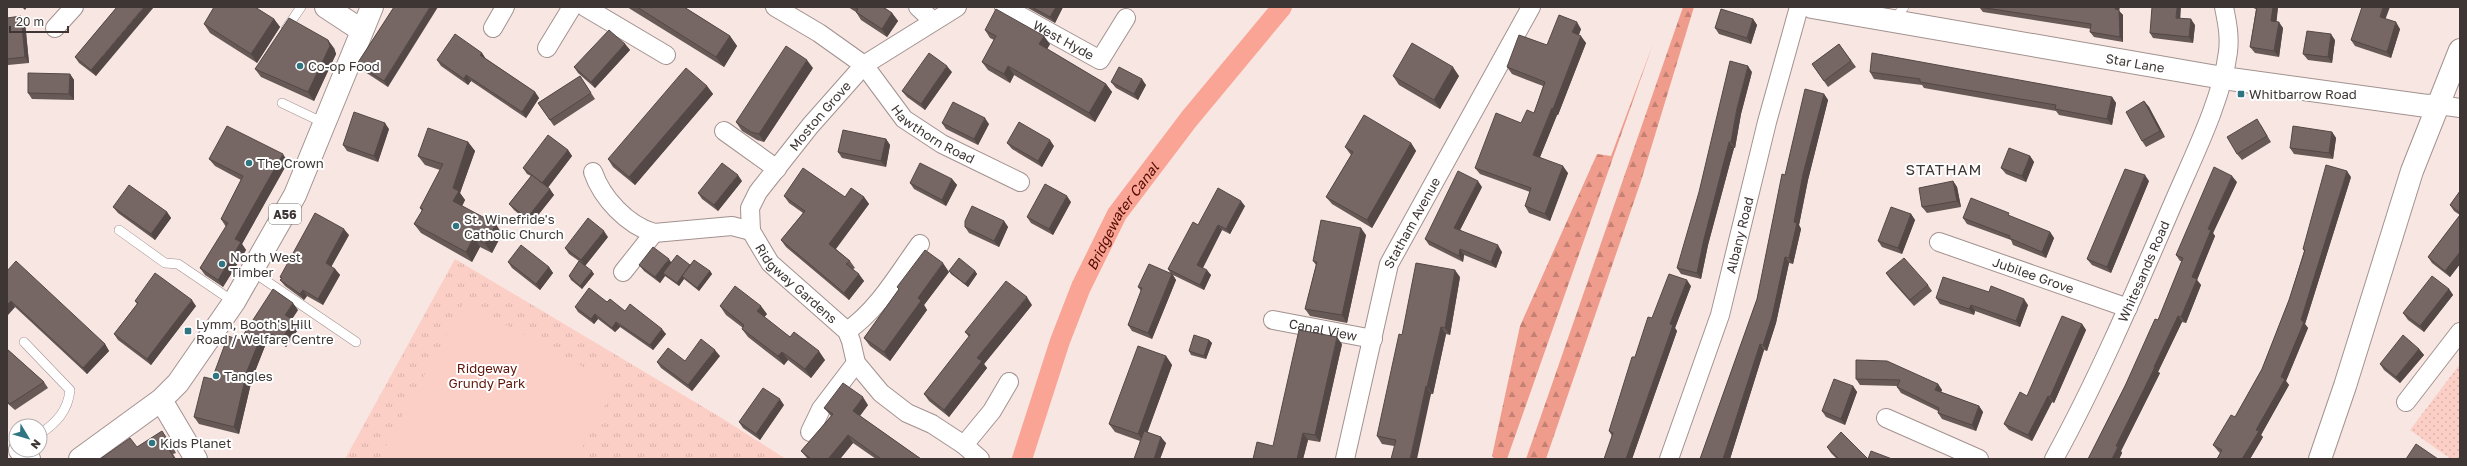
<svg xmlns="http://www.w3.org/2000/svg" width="2467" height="466" font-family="'Golos Text',sans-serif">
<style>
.grass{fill:url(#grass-dots)}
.forest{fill:url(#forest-firs)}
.park{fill:url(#park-tufts)}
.pitch{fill:#fbcfc5}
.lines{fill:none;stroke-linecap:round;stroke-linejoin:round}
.canal{stroke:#f9a494;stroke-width:20}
.lane-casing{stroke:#a2928f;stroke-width:10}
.street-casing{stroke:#a2928f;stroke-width:20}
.secondary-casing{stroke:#a2928f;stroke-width:24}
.primary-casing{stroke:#a2928f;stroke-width:24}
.lane{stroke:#fff;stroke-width:9}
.street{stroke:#fff;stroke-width:18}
.secondary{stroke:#fff;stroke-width:22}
.primary{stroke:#fff;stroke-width:22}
.wall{fill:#665956}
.shaded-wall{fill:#534846}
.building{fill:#776764;stroke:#534846}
.poi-dot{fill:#2f7582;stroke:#fff;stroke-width:1.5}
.labels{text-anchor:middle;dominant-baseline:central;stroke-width:4;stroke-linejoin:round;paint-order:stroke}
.shield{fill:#fff;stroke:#777271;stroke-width:1}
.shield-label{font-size:12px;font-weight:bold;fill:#3d3634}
.street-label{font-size:13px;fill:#3d3634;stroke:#fff}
.poi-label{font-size:13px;fill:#3d3634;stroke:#fff;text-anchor:start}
.park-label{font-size:13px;fill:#5e150a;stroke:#fff}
.water-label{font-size:14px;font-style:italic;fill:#550b02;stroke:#fff}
.quarter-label{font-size:15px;letter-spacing:1px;fill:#3d3634;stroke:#fff}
</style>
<defs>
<pattern id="grass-dots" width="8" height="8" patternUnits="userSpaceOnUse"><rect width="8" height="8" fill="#fbcfc5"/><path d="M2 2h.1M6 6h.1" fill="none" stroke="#d8b2aa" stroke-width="1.8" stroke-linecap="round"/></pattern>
<pattern id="forest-firs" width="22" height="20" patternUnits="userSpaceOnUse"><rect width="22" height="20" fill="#f09c8c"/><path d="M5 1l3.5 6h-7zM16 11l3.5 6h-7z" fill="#c48073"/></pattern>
<pattern id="park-tufts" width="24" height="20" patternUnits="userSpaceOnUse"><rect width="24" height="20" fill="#fbcfc5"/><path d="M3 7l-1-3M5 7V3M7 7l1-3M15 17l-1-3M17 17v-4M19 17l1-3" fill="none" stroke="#d8b2aa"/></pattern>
</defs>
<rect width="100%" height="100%" fill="#f8e6e2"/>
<!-- grass -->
<path class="grass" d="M2460,364v95h-9l-41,-29z"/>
<!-- forest -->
<path class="forest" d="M1683,7h11l-53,174 -95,278h-20z
M1653,44l-146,415h-12l-3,-3 28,-130 77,-172 14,2z"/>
<!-- park -->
<path class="park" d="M455,259l265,158 66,42h-441z"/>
<!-- pitch -->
<path class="pitch" d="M464,302l152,83 -40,74h-197z"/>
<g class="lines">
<!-- canal -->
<path class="canal" id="s1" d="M1022,459l38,-118 21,-54 36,-73 72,-95 93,-112"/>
<defs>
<path id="lane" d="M1894,20l10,-13
M286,29l15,-22
M282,103l42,20
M119,230l46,33 13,1 56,38
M253,272l103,70
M24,342l46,48c-2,21 -14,33 -30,44"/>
<g id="street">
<path d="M585,7l81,48"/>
<path id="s2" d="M775,7l44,26 45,32 40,54 38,25 78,38"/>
<path d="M918,7l15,14"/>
<path id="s3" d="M1004,7l96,53 26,-42"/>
<path d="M55,28l19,-21"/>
<path d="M493,28l12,-21"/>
<path d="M547,48l25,-41"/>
<path d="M2439,105l21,3"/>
<path d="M724,131l53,38"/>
<path d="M593,172c9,26 34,53 61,61l78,-7 19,5"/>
<path id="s4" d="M751,231l19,32 77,68 4,10 5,22 25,30 26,20 25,11 32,21 16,14"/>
<path id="s5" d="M751,231l-1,-23 8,-16 52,-66 54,-61 93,-58"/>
<path id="s6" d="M1939,242l189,66"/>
<path d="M623,272l31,-39"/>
<path id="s7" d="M1273,320l100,19"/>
<path d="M847,331c31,-21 51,-57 73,-87"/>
<path d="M2406,402l54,-70"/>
<path d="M1886,418l93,41"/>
<path d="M810,432l11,-23 35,-46"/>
<path d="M964,445l28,-34 17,-29"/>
<path id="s8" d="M1345,459l44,-195 142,-257"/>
<path id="s9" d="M1669,459l51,-144 47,-193 32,-115"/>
<path id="s10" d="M2054,459c46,-84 83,-172 121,-260 19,-44 47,-100 53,-147 2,-16 -1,-30 -4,-45"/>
</g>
<g id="secondary">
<path d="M326,7l35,23"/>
<path id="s11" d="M1812,7l411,71 204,28 12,-1"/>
<path d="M20,450l9,9"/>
<path d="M2320,459l25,-73 67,-215 48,-121"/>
</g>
<path id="primary" d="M161,400l35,59
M80,459l81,-59 17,-17 56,-81 61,-107 77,-188"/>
</defs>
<!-- lane casing -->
<use href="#lane" class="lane-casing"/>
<!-- street casing -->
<use href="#street" class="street-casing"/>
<!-- secondary casing -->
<use href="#secondary" class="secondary-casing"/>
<!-- primary casing -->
<use href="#primary" class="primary-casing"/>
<!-- lane -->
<use href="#lane" class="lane"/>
<!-- street -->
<use href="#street" class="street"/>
<!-- secondary -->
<use href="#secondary" class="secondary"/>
<!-- primary -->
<use href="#primary" class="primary"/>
</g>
<!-- wall -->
<path class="wall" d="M117,7l-21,69 -17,-13 -4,-6z
M394,7l-6,80 -26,-17 -5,-6z
M627,7h57l46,29 7,10 -13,21z
M848,7h35l9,6 6,8 -11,16 -26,-17 -5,-8z
M1026,7h37l-8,16z
M1979,7l140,4 4,4v27l-29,-5 -4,-5 1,-3 -108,-17z
M2253,7h25l-2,15 7,6 -4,29 -24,-4 -5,-6 6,-38h-1z
M7,18l18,4 4,41 -21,2 -1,-2z
M274,19l6,8 -23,36 -47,-30 -6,-9z
M1753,19l4,6 -6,19 -32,-10 -4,-6z
M2385,19l15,10 -9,29 -36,-12 -4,-6z
M2195,25l-2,18 -40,-5 -3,-5z
M1581,29l-2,6 7,8 -28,72h-1l-17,42 28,16 -18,48 -21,-8 -4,-7 5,-14 -50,-18 -5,-6 59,-55 9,-27 -31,-12 -5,-7 40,-22z
M985,30l65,14 -3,5 59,35 6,8 -17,30 -81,-47 -4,8 -22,-13 -6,-8 12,-22 -4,-2z
M2335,40l-3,23 -24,-3 -5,-6z
M625,44l5,6 -35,38 -17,-15 -4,-6z
M1839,44l17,23 -28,20 -16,-23z
M334,48l2,6 -22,47 -53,-24 -6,-8z
M482,53l3,5 50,34 4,6 -13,20 -55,-37 -3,4 -27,-19 -4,-6z
M813,68l-49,74 -7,-2 -15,-9 -6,-9z
M952,72l-27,38 -18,-13 -5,-6z
M1752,72l-11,42 -6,34h-1l-26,97 -7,34 -20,-5 -4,-6z
M1870,72l242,25 4,6 -4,22 -53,-10 -3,-4 -132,-23 -2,-3 -48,-6z
M70,74l4,6v20l-42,-1 -4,-6z
M580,76l15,23 -41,27 -16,-23z
M1393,76h66l-19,33 -41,-24z
M1111,82l35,3 -8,15 -22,-12z
M707,86l6,8 -78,91 -22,-18 -5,-8z
M1824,94l4,6 -20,80 -9,45 2,4 -8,35 -4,-1 -13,60 -9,28 -3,-1 -34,109h-30l57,-160z
M2144,101l5,6 16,30 -19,10 -4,-6z
M942,123l47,1 -11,21 -32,-16z
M2261,125l10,17 -29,18 -5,-6z
M389,129l-11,33 -31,-11 -4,-6z
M2332,132l4,6 -3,21 -39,-5 -4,-6z
M886,139l4,6 -4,22 -44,-9 -4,-6z
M468,142l7,9 -15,42 5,7 -3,6 40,28 -10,19 -12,-6 -8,15 -51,-29 -7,-9 8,-13 -2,-3 20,-38 -15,-5 -7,-9z
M1007,143l47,3 -12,21 -30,-18z
M1411,143l5,8 -44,77 -40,-24 -6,-7 25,-42 -6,-8z
M568,150l4,6 -25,32 7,7 -23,29 -17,-14 -5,-6 22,-28 -4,-2 -4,-6z
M2030,156l4,6 -8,20 -20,-8 -5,-6z
M209,159l79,3 -46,82 4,6 -23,37 -18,-12 -5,-7 26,-41 -5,-8 20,-39 -26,-14z
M2351,177l-46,147 3,4 -22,53 3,4 -28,50 2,2 -13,22h-33l3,-6 -2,-2 -5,-6 22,-28 27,-48 27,-69 15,-49 -1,-2z
M952,179l5,6 -11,21 -32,-17 -4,-6z
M742,181l-24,30 -16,-12 -4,-6z
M1953,181l4,6 4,20 -34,6 -5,-6z
M2149,181l-38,92 -19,-8 -5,-6z
M2237,182l-24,51 2,3 -18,44 4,5 -15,38 -4,-1 -24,50 2,1 -39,78 1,2 -3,6h-31l70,-139 24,-59h-2l-4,-6z
M1482,187l-22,43 42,22 -6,16 -32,-13 -1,7 -34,-17 -4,-6z
M2460,191v73l-10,13 -18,-14 -4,-6 32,-42 -6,-4 -4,-6z
M784,196l80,1 5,7 -33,45 14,12 5,7 -2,1 11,12 -15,19 -63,-53 -5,-7 22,-27 -14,-10z
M1071,202l-18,33 -22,-12 -4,-6z
M1245,206l-15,28 -8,-4 -19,38 8,7 -7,15 -31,-15 3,5 -24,59 -20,-8 -4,-6 13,-34 -3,-4 33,-13 -3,-5 30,-44z
M113,207l54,5 4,6 -16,22 -37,-27z
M1911,214l4,6 -13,34 -20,-7 -4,-6z
M2012,217l38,15 4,6 -8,20 -33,-13 -2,-5 -44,-16 -4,-6z
M1004,221l4,6 -9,20 -30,-14 -4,-6z
M349,235l-18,32 4,2 5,6 -17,30 -16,-9 -3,4 -19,-14 -5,-6 1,-1 -1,-2z
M1366,235l-19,88 -37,-7 -5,-7 11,-44 -3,-4z
M608,237l-23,29 9,8 -12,15 -11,-9 -2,-4 10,-15 -10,-7 -4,-6z
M508,262l41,5 4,6 -13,17 -28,-22z
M671,262l19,3 20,6 2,3 -13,17 -15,-12 -5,7 -14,-10 -5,7 -16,-12 -5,-6z
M7,271l98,73 4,7 -22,23 -72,-67 -8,9z
M949,271h26l2,3 -9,13 -17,-13z
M949,272l-25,33 3,5 -37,51 -20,-15 -6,-8 35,-49 -2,-2z
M1886,273l42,12 4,6 -18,15 -24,-27z
M1460,277l-10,58 -4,-1 -13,60h-2l-37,52 -12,-2 -5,-8z
M1691,286l-16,42 2,3 -45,128h-28l8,-23 -3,-5 43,-113z
M2449,289l4,6 -29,37 -16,-12 -5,-7z
M1936,298l92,7 -8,22 -45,-16 -1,4 -34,-11z
M135,301l61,5 -45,59 -33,-25 -4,-6 23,-30z
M607,302l18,9 41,23 -13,16 -33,-23 -5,5 -17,-13 -4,5 -16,-12 -3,-5z
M1032,305l-48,59 3,4 -38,49 -20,-16 -5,-7 45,-57 -4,-5z
M720,306l47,8 -3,3 26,20 35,23 -14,18 -23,-18 -4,5 -36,-28 -6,-8 1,-1 -17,-13z
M298,310l-6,9 2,1 5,8 -13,19 -9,-6 -3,4 -7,-4 -15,38 -13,55 -40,-10 -5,-7 18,-38 28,-39z
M2082,324l4,6 -32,73 -2,-1 -20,39 -23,-11 -5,-6 23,-28z
M1209,340l3,3 -6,16 -15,-4 -2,-4z
M1342,344l-22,98 -12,-2 -5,19h-50l20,-13z
M7,349l37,33 4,6 -33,22 -8,-7z
M2419,349l5,6 -24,28 -16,-13 -4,-6z
M720,356l-28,35 -31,-23 -4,-6 28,-1z
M1166,356l6,9 -25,68 19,10 -6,16h-26l6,-18 -25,-9 -6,-8z
M1856,360l82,24 4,6 -1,2 38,14 4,6 -7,19 -34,-12 -4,-6v-2l-37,-18 -4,-6v-1l-37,-1 -4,-6z
M1853,386l4,6 -12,33 -19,-8 -4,-6z
M784,405l-24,35 -17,-12 -4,-6z
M868,405l-8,11 61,43h-45l-23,-16 -13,16h-32l-1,-1 -6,-7 30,-35 -7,-8z
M167,438l9,15 -3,1 3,5h-76l37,-12z
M1827,447l41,12h24h-55l-6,-6z"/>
<!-- shaded-wall -->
<path class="shaded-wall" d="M22,7h5l-2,3z
M144,7h10l-58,69 -5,-6z
M430,7h8l-50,80 -4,-6z
M1056,7h7l-8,16 -5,-6z
M2116,7h4l-1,4 4,4v27l-3,-5 -5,-28z
M2177,7h4l-1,16 -4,-5z
M2273,7h5l-2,20 -5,-6z
M2383,7h7l-6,16 -4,-6z
M892,13l6,8 -11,16 -5,-8z
M21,16l4,6 4,41 -4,-6z
M274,19l6,8 -23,36 -6,-9z
M1753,19l4,6 -6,19 -4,-6z
M2191,19l4,6 -2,18 -4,-6z
M1577,22l4,7 -4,10 -5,-7z
M2279,22l4,6 -4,29 -5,-6z
M2396,22l4,7 -9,29 -4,-6z
M2331,34l4,6 -3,23 -4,-6z
M730,36l7,10 -13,21 -8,-10z
M1044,36l6,8 -5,9 -6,-9z
M1581,36l5,7 -28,72 -5,-6z
M328,40l6,8 2,6 -22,47 -6,-9z
M625,44l5,6 -35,38 -4,-6z
M482,53l4,6 -6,-4z
M807,60l6,8 -49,74 -5,-8z
M947,66l5,6 -27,38 -4,-6z
M1008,66l6,9 -4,8 -6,-9z
M1748,66l4,6 -11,42 -6,34 -4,-6 6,-34z
M1453,67l6,9 -19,33 -6,-9z
M70,74l4,6v20l-5,-6z
M466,75l5,6 -3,4 -4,-6z
M1142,79l4,6 -8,15 -4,-6z
M1106,84l6,8 -17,30 -6,-9z
M707,86l6,8 -78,91 -6,-8z
M535,92l4,6 -13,20 -4,-6z
M1824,94l4,6 -20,80 -9,45 2,4 -8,35 -4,-6 5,-36 9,-48z
M2112,97l4,6 -4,22 -5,-6z
M2144,101l5,6 16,30 -5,-6z
M1552,108l5,7 -19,47 -5,-7z
M985,118l4,6 -11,21 -4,-6z
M385,123l4,6 -11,33 -4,-6z
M2332,132l4,6 -3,21 -4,-6z
M886,139l4,6 -4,22 -5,-6z
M1050,140l4,6 -12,21 -4,-6z
M468,142l7,9 -15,42 5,7 -5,10 -7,-9v-13z
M1729,142l5,6 -26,97 -7,34 -4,-6 7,-34z
M1411,143l5,8 -44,77 -5,-8z
M568,150l4,6 -25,33 -5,-6z
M283,154l5,8 -46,82 4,6 -23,37 -5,-7 17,-41z
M2030,156l4,6 -8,20 -4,-6z
M1563,166l5,7 -18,48 -5,-7z
M2347,171l4,6 -46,147 3,4 -22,53 3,4 -28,50 2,2 -13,22h-8l14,-29 25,-53 20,-57z
M738,175l4,6 -24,30 -4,-6z
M2145,175l4,6 -38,92 -4,-6z
M2232,176l5,6 -24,51 2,3 -18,44 4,5 -15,38 -5,-6 11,-40 16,-48z
M952,179l5,6 -11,21 -4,-6z
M1478,181l4,6 -24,47 -4,-6z
M1953,181l4,6 4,20 -4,-6z
M550,189l4,6 -23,29 -4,-6z
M1067,196l4,6 -18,33 -4,-6z
M864,197l5,7 -35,47 -5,-7z
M1241,201l4,5 -15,28 -4,-5z
M167,212l4,6 -16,22 -4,-6z
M1911,214l4,6 -13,34 -4,-6z
M1004,221l4,6 -9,20 -5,-6z
M496,224l6,10 -10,19 -7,-9z
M1218,225l4,5 -21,41 -4,-6z
M1361,228l5,7 -19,88 -5,-8z
M344,229l5,6 -19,34 -4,-6z
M604,231l4,6 -23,29 -4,-6z
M2050,232l4,6 -8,20 -4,-6z
M474,237l6,10 -8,15 -6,-10z
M1498,245l4,7 -6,16 -5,-6z
M1460,249l4,6 -1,7 -4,-6z
M2460,252v12l-10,13 -5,-6z
M1785,257l4,6 -13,60 -9,28 -4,-6z
M669,259l4,6 -10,8 2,3 -5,7 -5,-6z
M943,263l6,9 -25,33 3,5 -37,51 -6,-9 34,-54z
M690,265l-8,11 2,3 -5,7 -2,-3z
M549,267l4,6 -13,17 -4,-6z
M335,269l5,6 -17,30 -5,-6z
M1207,270l4,5 -7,15 -4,-5z
M1455,270l5,7 -10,58 -5,-7z
M592,271l2,3 -12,15 -2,-3z
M710,271l2,3 -13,17 -2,-3z
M975,271l2,3 -9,13 -3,-3z
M859,274l5,7 -15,19 -5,-7z
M1172,274l4,6 -24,59 -4,-6z
M1687,280l4,6 -16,42 2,3 -45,128h-6l44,-135z
M2449,289l4,6 -29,37 -4,-6z
M303,290l4,6 -3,4 -4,-6z
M1027,297l5,8 -48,59 3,4 -38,49 -5,-7 33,-52z
M2024,299l4,6 -8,22 -4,-6z
M192,300l4,6 -45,59 -4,-6z
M11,301l4,6 -8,9v-11z
M293,303l5,7 -8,12 -5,-7z
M1971,305l4,6 -1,4 -5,-6z
M761,306l6,8 -5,6 -5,-9z
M595,314l3,5 -4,5 -3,-5z
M2178,316l4,6 -24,50 2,1 -39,78 1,2 -3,6h-7l4,-13z
M294,320l5,8 -13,19 -5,-7z
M616,322l4,5 -5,5 -3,-4z
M2082,324l4,6 -32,73 -4,-6z
M1441,327l5,7 -13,60 -6,-7z
M662,329l4,5 -13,16 -3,-5z
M262,334l5,7 -15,38 -13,55 -5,-7 13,-56z
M272,334l5,7 -3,4 -5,-7z
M1337,337l5,7 -22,98 -5,-7z
M1209,340l3,3 -6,16 -2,-3z
M105,344l4,7 -22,23 -4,-6z
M1760,344l4,6 -34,109h-7z
M2419,349l5,6 -24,28 -4,-6z
M715,350l5,6 -28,35 -4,-6z
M819,351l6,9 -14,18 -6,-9z
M782,352l6,8 -4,5 -6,-9z
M1166,356l6,9 -28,77 -6,-8z
M1938,384l4,6 -3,6 -4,-6z
M1426,386l5,8 -14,65h-7z
M1853,386l4,6 -12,33 -4,-6z
M2048,396l4,6 -20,39 -4,-6z
M863,397l5,8 -10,13 -5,-7z
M780,399l4,6 -24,35 -4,-6z
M1979,406l4,6 -7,19 -4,-6z
M162,431l5,7 9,15 -5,-7z
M1303,433l5,7 -5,19h-6z
M848,435l5,8 -13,16h-12z
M1161,437l5,6 -6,16h-6z"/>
<!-- building -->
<path class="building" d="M117,7h27l-53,63 -16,-13z
M214,7h41l19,12 -23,35 -47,-30z
M394,7h36l-46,74 -27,-17z
M637,7h47l46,29 -14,21z
M855,7h28l9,6 -10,16 -26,-17 2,-3z
M1032,7h24l-6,10z
M1979,7h137l-1,2 4,1 1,27 -30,-5 1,-8z
M2152,7h25l-1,11 15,1 -2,18 -39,-4z
M2257,7h16l-2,14 8,1 -5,29 -24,-4z
M2362,7h21l-3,10 16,5 -9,30 -36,-12z
M996,9l48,27 -5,8 67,40 -17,29 -81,-47 -4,8 -22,-12 14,-26 -11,-6z
M1721,9l32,10 -6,19 -32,-10z
M1559,15l18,7 -5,10 9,4 -28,73 -1,-1 -19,47 30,11 -18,48 -20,-8 6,-18 -56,-20 21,-55 25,10 6,-13 7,3 11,-31 -38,-15 12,-32 28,10z
M21,16l4,41 -18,2v-41z
M289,18l39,22 2,6 -22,46 -53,-23z
M609,30l16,14 -34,38 -17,-15z
M2307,31l24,3 -3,23 -25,-3z
M455,34l27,19 -2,2 55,37 -13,20 -56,-37 -2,4 -27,-19z
M1412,43l41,24 -19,33 -41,-24z
M1839,44l12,17 -27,20 -12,-17z
M786,46l21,14 -48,74 -8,-2 -15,-10z
M929,53l18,13 -26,38 -19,-13z
M1872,53l240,44 -5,22 -52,-10 1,-4 -136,-23v-3l-50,-7z
M1730,61l18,5 -11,42 -6,34h-2l-25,97 -7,34 -20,-5 22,-76z
M1119,67l23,12 -8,15 -23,-12z
M686,68l21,18 -78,91 -21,-18z
M28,73l42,1 -1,20 -41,-1z
M580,76l11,17 -41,27 -12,-17z
M1805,89l19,5 -21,80 -9,48 3,1 -8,35 -4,-1 -13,60 -9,28 -3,-1 -37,115h-23l57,-160 25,-125 3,1z
M2144,101l16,30 -18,10 -16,-29z
M953,102l32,16 -11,21 -32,-16z
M354,112l31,11 -11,33 -31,-11z
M1364,115l47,28 -44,77 -41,-23 27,-45 -8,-5z
M2257,119l10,17 -30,18 -10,-17z
M1019,122l31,18 -12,21 -31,-18z
M227,126l56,28 -48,85 6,3 -23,38 -18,-12 28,-45 -7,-4 22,-43 -34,-17z
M2293,126l39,6 -3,21 -39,-5z
M428,128l40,14 -15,46 6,3 -6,10 43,23 -11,20 -11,-7 -8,15 -52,-28 9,-15 -3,-1 23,-44 -25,-8z
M843,130l43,9 -5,22 -43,-9z
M548,135l20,15 -26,33 -19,-15z
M2009,148l21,8 -8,20 -21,-8z
M722,163l16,12 -24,30 -16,-12z
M920,163l32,16 -10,21 -32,-17z
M2326,165l21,6 -46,149 3,2 -23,55 4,2 -29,51 3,1 -17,28h-25l5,-9 -9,-5 18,-30 4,2 27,-48 27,-69 16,-50 -2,-1z
M2214,167l18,9 -24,53 3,1 -19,47 5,2 -16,38 -3,-1 -24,51h1l-39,79 2,1 -6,12h-24l37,-73 30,-67 3,1 25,-62 -7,-3z
M803,168l42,29 6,-9 13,9 -35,47 21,17 -4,3 13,10 -15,19 -63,-53 24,-29 -21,-15z
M2125,169l20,6 -38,92 -20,-8z
M1458,171l20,10 -24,47 44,17 -7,17 -31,-13 -1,7 -34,-17z
M532,175l18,14 -23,29 -18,-14z
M1953,181l4,20 -35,6 -3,-19z
M1045,184l22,12 -18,33 -22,-12z
M129,185l38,27 -16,22 -38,-27z
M1218,188l23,13 -15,28 -8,-4 -21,40 10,5 -7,15 -32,-16 25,-47 5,3z
M2460,191v22l-10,-8z
M1971,198l38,15 -1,2 42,17 -8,20 -33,-14 1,-2 -47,-18z
M972,206l32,15 -10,20 -29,-14v-6z
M1891,207l20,7 -13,34 -20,-7z
M315,213l29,16 -18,34 9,6 -17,30 -15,-9 -3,4 -20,-14 2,-2 -2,-1z
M2460,215v37l-15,19 -17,-14z
M588,218l16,13 -23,29 -16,-12z
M1321,220l40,8 -19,87 -37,-6 12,-47 -4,-1z
M521,245l28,22 -13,17 -28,-22z
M653,247l16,12 -14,18 -16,-12z
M925,250l18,13 -25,35 3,3 -37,51 -20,-14 35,-49 -2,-2z
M677,255l13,10 -13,18 -14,-10z
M959,258l16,13 -10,13 -16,-13z
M1904,258l24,27 -18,15 -24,-27z
M694,260l16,11 -13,17 -15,-12z
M16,261l89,83 -22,24 -72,-67 -4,4v-34z
M579,261l13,10 -12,15 -11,-10z
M1416,263l39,7 -10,58 -4,-1 -14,60 -1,-1 -16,73h-19l5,-19 -19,-4 22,-102 3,1z
M1149,264l23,10 -24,59 -20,-8 14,-37 -4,-1z
M155,273l37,27 -45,59 -33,-25 24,-31 -3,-2z
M1669,274l18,6 -17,44 3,1 -47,134h-22l9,-26 -4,-2 23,-74h3l13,-40 4,1z
M2432,276l17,13 -29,37 -17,-13z
M1943,277l46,15 2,-6 33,13 -8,22 -45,-16 -2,4 -33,-11z
M1006,281l21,16 -50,61 5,3 -38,49 -20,-16 46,-59 -5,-3z
M735,286l26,20 -4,5 33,26 4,-5 25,19 -14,18 -23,-17 -4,4 -36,-27 2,-4 -24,-19z
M589,288l18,14 3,-3 15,12 5,-7 32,25 -12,16 -34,-23 -4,6 -17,-14 -4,5 -16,-12z
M273,289l20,14 -8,12 9,5 -13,20 -9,-6 -3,4 -7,-4 -15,37 -13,56 -40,-10 10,-40 8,2 16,-43 12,4z
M2062,316l20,8 -32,73 -2,-1 -20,39 -24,-11 16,-32 7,4z
M1299,330l38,7 -22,98 -12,-2 -6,26h-44l4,-17 16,4z
M1194,335l15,5 -5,16 -15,-5z
M2403,335l16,14 -23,28 -16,-13z
M701,339l14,11 -27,35 -31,-23 11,-14 17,13z
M1138,346l28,10 -28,78 -29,-10z
M7,349l37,33 -34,22 -3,-3z
M1856,360l31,1 51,23 -3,6 44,16 -7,19 -34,-12 1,-5 -42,-21 3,-7 -44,-1z
M1834,379l19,7 -12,33 -19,-8z
M843,383l20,14 -10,14 68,48h-40l-33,-24 -20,24h-17l-10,-8 32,-37 -9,-6z
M763,388l17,11 -24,35 -17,-12z
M162,431l9,15 -3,2 7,11h-75l30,-21 7,9z
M1144,431l17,6 -7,22h-20z
M1841,432l27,27 3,-8 21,8h-53l-12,-12z
M2416,444l22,15h-32z"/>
<!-- markers -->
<g class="poi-dot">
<circle cx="300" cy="66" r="4"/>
<rect x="2237" y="90" width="8" height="8" rx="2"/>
<circle cx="249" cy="163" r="4"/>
<circle cx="456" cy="226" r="4"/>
<circle cx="222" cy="264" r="4"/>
<rect x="184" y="327" width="8" height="8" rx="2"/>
<circle cx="216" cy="376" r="4"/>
<circle cx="152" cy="443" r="4"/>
</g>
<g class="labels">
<!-- shield labels -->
<rect class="shield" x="269" y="204" width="32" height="20" rx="3"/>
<g class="shield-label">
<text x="285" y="214">A56</text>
</g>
<!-- street labels -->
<g class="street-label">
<text stroke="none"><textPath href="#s3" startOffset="68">West Hyde</textPath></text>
<text stroke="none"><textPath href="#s11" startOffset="328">Star Lane</textPath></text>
<text stroke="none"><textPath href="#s5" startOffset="139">Moston Grove</textPath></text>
<text stroke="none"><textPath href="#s2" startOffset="206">Hawthorn Road</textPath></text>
<text stroke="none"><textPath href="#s8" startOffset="247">Statham Avenue</textPath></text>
<text stroke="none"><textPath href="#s9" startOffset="235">Albany Road</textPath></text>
<text stroke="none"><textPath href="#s10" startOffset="208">Whitesands Road</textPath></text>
<text stroke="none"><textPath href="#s6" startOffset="100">Jubilee Grove</textPath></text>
<text stroke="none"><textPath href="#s4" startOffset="70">Ridgway Gardens</textPath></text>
<text stroke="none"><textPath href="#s7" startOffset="51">Canal View</textPath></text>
</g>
<!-- poi labels -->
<g class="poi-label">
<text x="308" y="66">Co-op Food</text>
<text x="2249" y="94">Whitbarrow Road</text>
<text x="257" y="163">The Crown</text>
<text x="464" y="219">St. Winefride's<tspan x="464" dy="15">Catholic Church</tspan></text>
<text x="230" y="257">North West<tspan x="230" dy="15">Timber</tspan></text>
<text x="196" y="324">Lymm, Booth's Hill<tspan x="196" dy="15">Road / Welfare Centre</tspan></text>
<text x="224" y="376">Tangles</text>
<text x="160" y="443">Kids Planet</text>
</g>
<!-- park labels -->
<g class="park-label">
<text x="487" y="368">Ridgeway<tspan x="487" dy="15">Grundy Park</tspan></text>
</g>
<!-- water labels -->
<g class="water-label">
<text stroke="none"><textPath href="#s1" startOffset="264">Bridgewater Canal</textPath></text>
</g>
<!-- quarter labels -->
<g class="quarter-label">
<text x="1944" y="169">STATHAM</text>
</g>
</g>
<!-- border -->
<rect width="2467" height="466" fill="none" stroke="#3d3634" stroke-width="16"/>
<!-- north arrow -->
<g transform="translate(28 438) rotate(128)"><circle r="19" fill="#ffffff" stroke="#b1afae"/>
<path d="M0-3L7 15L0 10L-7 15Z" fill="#2f7582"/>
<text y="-6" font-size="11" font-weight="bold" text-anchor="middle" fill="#3d3634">N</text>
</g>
<!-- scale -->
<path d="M10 26v6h58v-6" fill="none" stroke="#3d3634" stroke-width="2"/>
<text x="16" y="26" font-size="12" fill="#3d3634" stroke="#ffffff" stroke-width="3" paint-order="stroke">20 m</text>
</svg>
